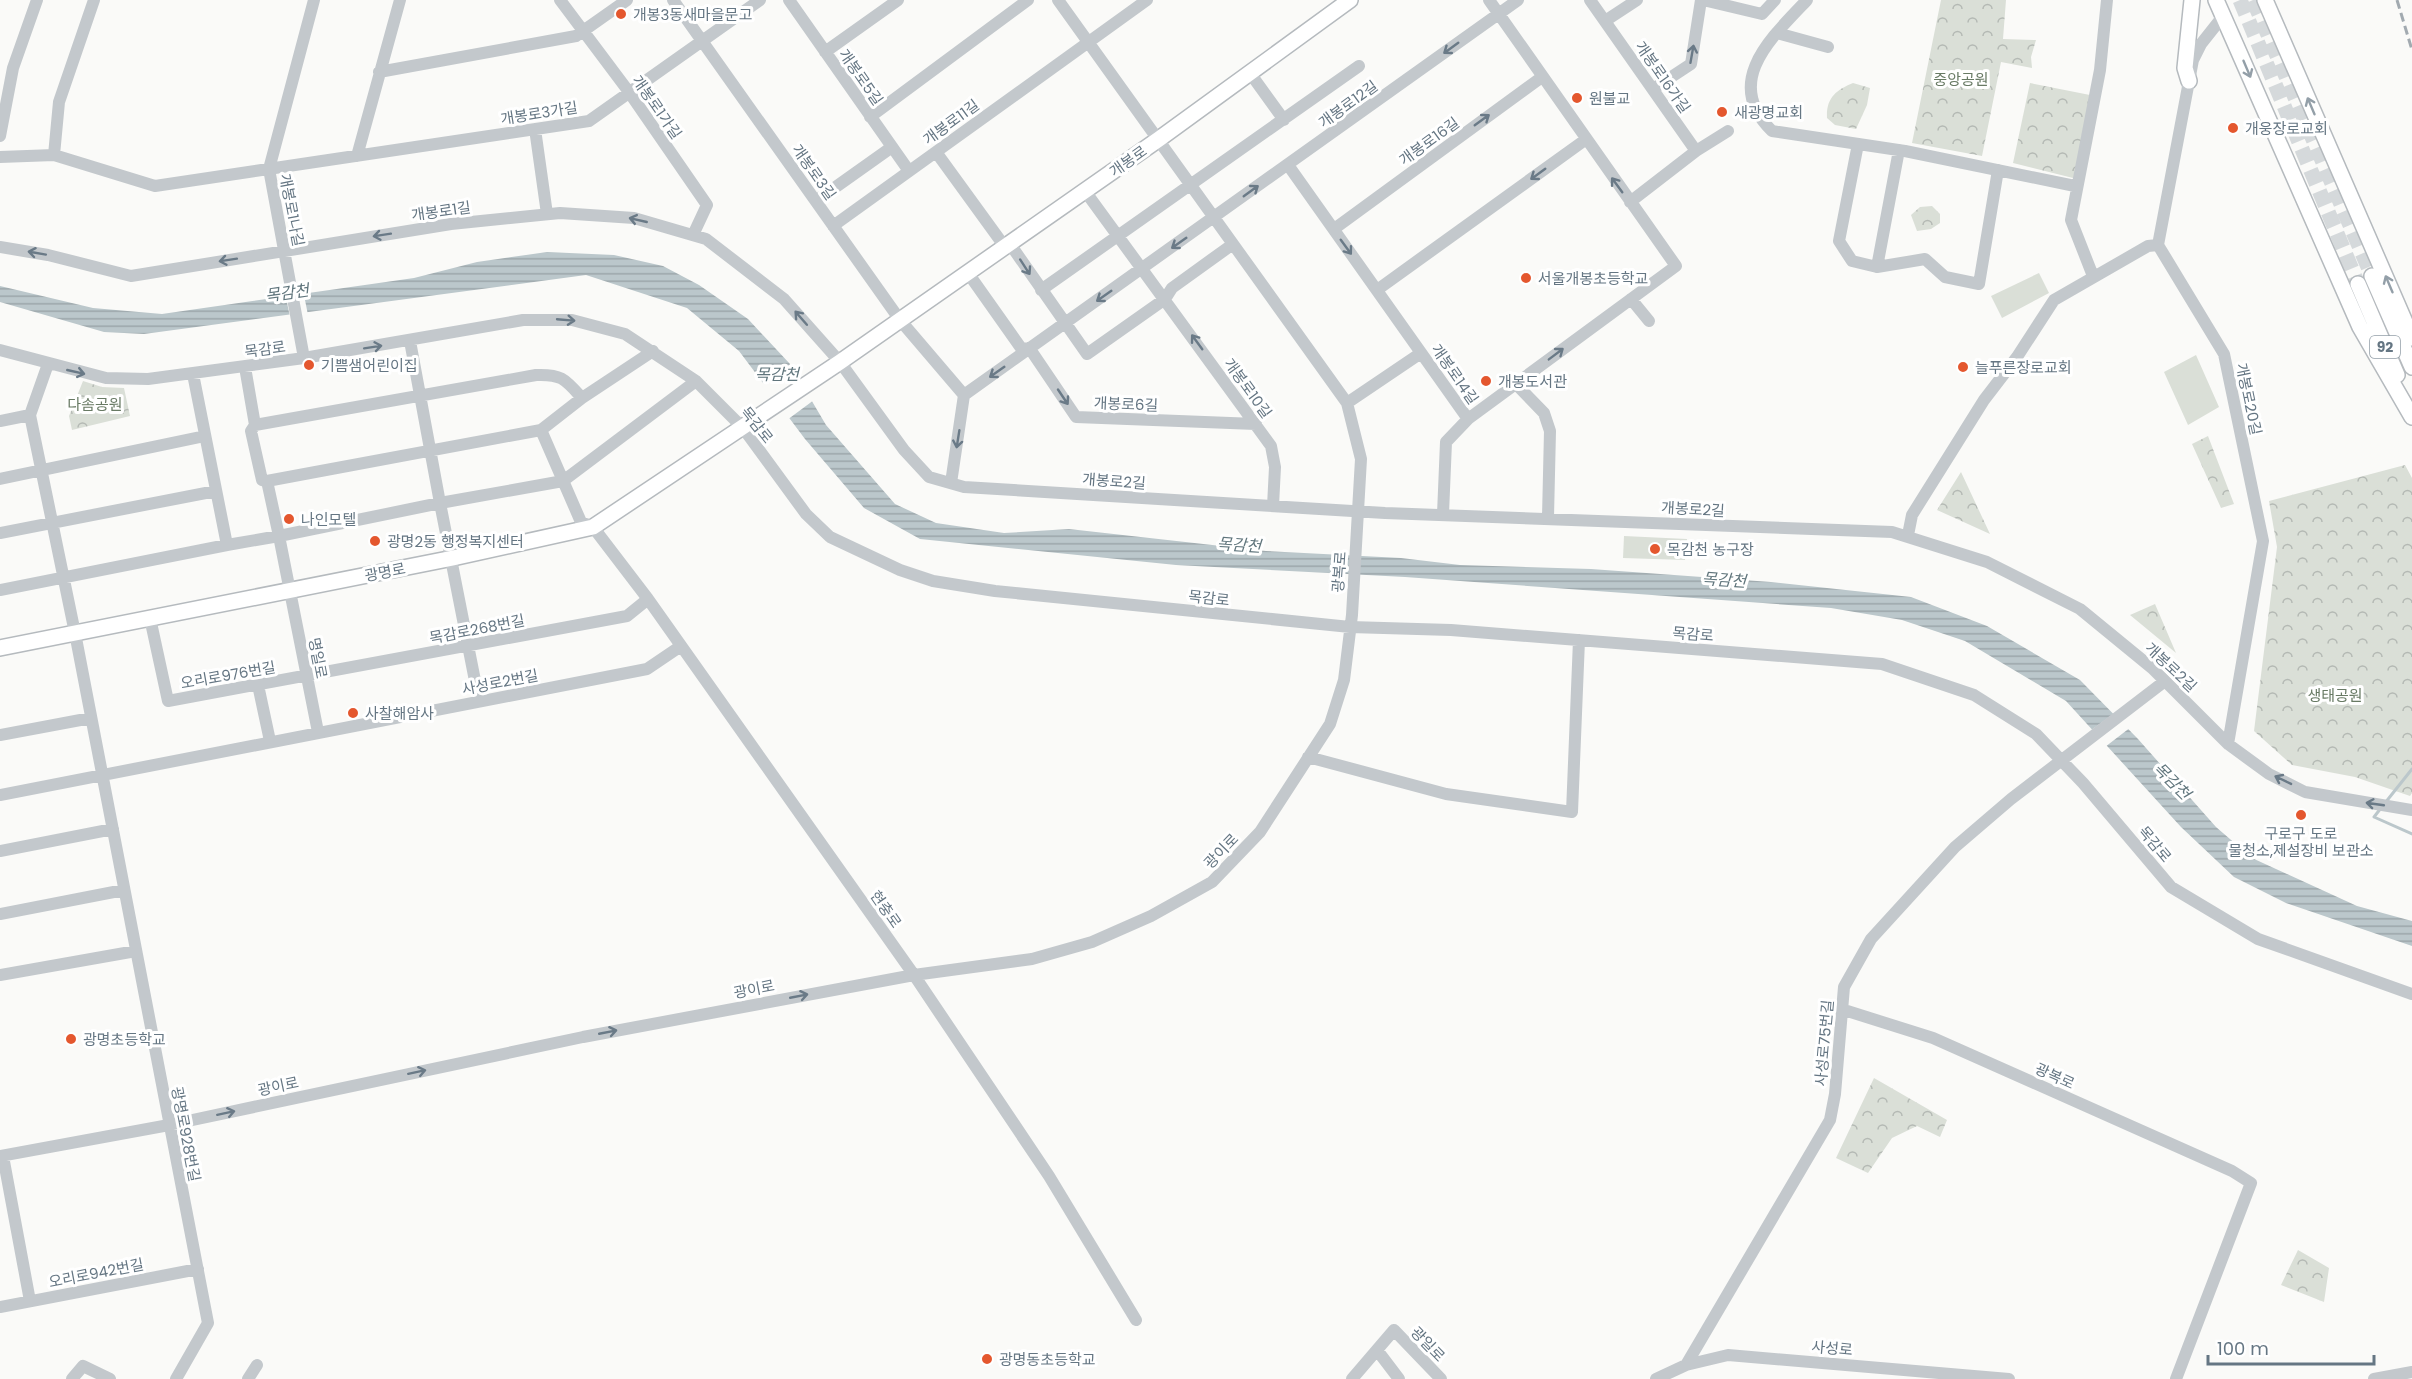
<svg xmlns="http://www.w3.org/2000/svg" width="2412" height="1379" font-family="Poppins,'Noto Sans KR',sans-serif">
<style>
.grass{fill:#dadfd7}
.park{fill:url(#park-crowns)}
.water{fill:url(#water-rules)}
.pier{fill:#fafaf8}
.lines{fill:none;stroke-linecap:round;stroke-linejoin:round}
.stream{stroke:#bbc7cb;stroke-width:3}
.major-tunnel{stroke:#d5d9db;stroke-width:15;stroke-dasharray:15 8;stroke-linecap:butt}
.major-casing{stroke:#b5babe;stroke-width:18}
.minor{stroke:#c3c8cc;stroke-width:12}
.major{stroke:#fff;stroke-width:15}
.rail{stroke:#a2aab0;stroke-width:3;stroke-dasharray:9 4.5;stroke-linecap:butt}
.oneway{stroke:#6a7a87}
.oneway2{stroke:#939fa8}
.poi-dot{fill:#e4572e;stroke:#fff;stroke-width:2}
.labels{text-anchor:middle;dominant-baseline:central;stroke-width:6;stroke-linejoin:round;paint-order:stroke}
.shield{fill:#fff;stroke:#939fa8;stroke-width:1.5}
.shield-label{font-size:14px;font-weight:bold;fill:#657683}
.poi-label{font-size:15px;fill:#657683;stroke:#fff;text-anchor:start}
.street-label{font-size:15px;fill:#657683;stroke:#fff}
.park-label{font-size:15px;fill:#687a64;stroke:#fff}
.water-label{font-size:16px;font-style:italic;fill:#60757c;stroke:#fff}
</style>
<defs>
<pattern id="park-crowns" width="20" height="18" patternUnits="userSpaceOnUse" patternTransform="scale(1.5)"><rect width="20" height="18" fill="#dadfd7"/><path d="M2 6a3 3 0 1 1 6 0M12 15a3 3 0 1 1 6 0" fill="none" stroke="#b4b9b4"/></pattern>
<pattern id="water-rules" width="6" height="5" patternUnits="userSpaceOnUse" patternTransform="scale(1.5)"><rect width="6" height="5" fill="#bbc7cb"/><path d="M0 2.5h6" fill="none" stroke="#9ca6aa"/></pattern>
</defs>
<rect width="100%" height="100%" fill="#fafaf8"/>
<!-- grass -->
<path class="grass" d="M2039,273l10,20 -47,25 -11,-22z
M2196,355l23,52 -31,18 -24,-53z
M1624,536l63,3 -2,21 -62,-2z"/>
<!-- park -->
<path class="park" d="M1941,0h65l-3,39 33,1 -5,17 1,11 -31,-6 -19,94 -70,-13z
M1853,83l17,5 -3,17 -11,24 -21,-4 -8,-7c-1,-20 9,-28 26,-35z
M2030,83l65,13 -18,83 -64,-16z
M1932,206l8,8v9l-9,6 -14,2 -6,-16 9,-8z
M83,381l19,6 22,1 6,28 -58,14 -3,-14z
M2208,436l26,68 -13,4 -29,-64z
M2405,465l7,13v315l-2,3 -55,-19 -63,-12 -38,-34 23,-184 -8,-46z
M1961,472l29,62 -53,-24z
M2155,604l21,49 -46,-38z
M1874,1078l73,42 -7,17 -23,-11 -25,12 -24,35 -32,-15z
M2298,1250l31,18 -5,34 -43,-17z"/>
<!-- water -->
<path class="water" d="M547,252l67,3 49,11 36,19 49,34 42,45 36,61 69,79 41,19 68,10 65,-4 197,22 135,7 59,7 131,4 180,13 140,15 76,29 93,54 58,59 78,88 36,31 105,48 55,15v25l-126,-43 -52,-26 -53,-50 -115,-126 -101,-60 -63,-21 -71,-12 -426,-31 -229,-12 -256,-26 -56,-31 -59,-69 -66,-88 -52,-43 -101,-33 -442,59 -40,-2 -104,-30v-16l93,22 69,6 252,-36 63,-16z"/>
<!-- pier -->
<path class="pier" d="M303,290l5,25 -18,2 -5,-24z
M792,363l22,37 -27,20 -26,-35z
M2116,712l15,15 -26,20 -15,-16z"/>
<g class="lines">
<!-- stream -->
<path class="stream" d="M2385,803l27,-34
M2381,808l-7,9 38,17"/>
<!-- major-tunnel -->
<path class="major-tunnel" d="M2240,0l118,284
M2253,0l119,276"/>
<defs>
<path id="major" d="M2216,0l144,327 52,90
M2265,0l147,338
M2189,81l-4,-13 7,-68
M2372,276l40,91
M2358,284l39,91
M0,648l453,-90 140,-31 247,-165 319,-223 191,-139"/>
</defs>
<!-- major casing -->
<use href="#major" class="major-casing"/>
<!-- minor -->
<path class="minor" d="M94,0l-35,102 -5,53 101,31 434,-65 171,-121
M560,0l69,92 78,113 -14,30
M673,0l227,320 64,75 -13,88
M789,0l120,171
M1590,0l106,151
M1703,0l59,14 13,-14
M1807,0c-36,38 -85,82 -35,131l133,20 170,35
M2224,15l-23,29 -8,16 -35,185 66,109 39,187 -35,203
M1605,21l32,-21
M1777,33l51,14
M825,52l73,-52
M379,72l197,-36 51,-36
M1250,73l34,47
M1653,89l38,-25 10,-64
M870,117l158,-117
M535,129l12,85
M0,136l13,-68 24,-68
M1858,144l-19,97 13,20 25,6 48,-8 20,18 34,7 19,-114
M936,152l69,95
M357,156l43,-156
M0,157l54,-2
M1288,165l180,254 208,-153 -187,-266
M1085,191l186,255 4,21 -2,39
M816,201l76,-54
M1630,202l66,-51 32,-20
M833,226l314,-226
M1334,229l208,-152
M1010,244l77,110 78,-55 7,-11 61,-44
M0,247l48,8 83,21 320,-52 109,-11 74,5 72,21 78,60 56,63 64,88 25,27 35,10 421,26 507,19 95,30 93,47 72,59 76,76 41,30 36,18 107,18
M1877,267l22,-117
M968,273l53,75 9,1
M2093,276l-22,-56 29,-150 7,-70
M1041,290l318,-224
M1377,290l208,-150
M1631,299l18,22
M1030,349l46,68 180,7
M0,350l106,28 42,1 156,-21 219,-38h49l53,14 71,47 47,47 63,86 24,23 70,33 33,11 62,10 355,36 101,3 431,34 92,31 62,39 47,49 88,104 87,52 154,55
M304,358l-35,-189 45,-169
M48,364l-18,51 45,218 133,690 -32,56
M245,367l10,58 -4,6 11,49 5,1 12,55 161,-33 -30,-162
M1516,384l28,29 6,18 -2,86
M964,395l554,-395
M1347,403l74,-50
M0,421l30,-6
M255,425l281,-50c26,-1 29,4 46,23
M541,430l40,92 12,5 55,72 266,376 135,201 87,144
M0,479l205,-43
M267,481l274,-51 41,-32 71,-47
M1443,514l3,-72 22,-23
M0,533l216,-42
M1908,535l4,-20 72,-115 33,-43 37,-57 94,-54 10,-1
M227,545l52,-9 39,196
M0,590l227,-45 -34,-171
M150,618l18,83 459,-85 21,-17
M258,685l12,56
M479,701l-39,-198 123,-22 133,-100
M0,735l91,-17
M1308,757l138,37 126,18 7,-172
M0,795l647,-126 34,-23
M0,851l113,-22
M0,914l124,-24
M0,975l136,-24
M1841,1009l92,29 299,133 19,12 -75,196
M0,1156l169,-31 414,-88 331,-62 118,-16 60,-17 59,-26 61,-34 48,-50 70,-108 14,-44 8,-65 9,-156 -14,-56 -289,-403
M3,1156l27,145
M0,1307l198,-38
M1377,1350l22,29
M1686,1365l144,-245 5,-26 9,-107 27,-48 84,-92 56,-48 154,-118
M72,1379l11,-13 27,13
M248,1379l9,-14
M1352,1379l42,-49 47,49
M1656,1379l30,-14 42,-10 281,24
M2374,1379l38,-7"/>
<!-- major -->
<use href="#major" class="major"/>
<!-- rail -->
<path class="rail" d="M2397,0l15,50"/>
</g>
<!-- one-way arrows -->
<defs><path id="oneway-shaft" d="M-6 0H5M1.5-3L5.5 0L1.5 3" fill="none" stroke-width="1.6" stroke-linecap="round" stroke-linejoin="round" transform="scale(1.5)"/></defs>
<g class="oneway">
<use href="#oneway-shaft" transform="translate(1451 48) rotate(144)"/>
<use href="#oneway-shaft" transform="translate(1692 54) rotate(-80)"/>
<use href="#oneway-shaft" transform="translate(1482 120) rotate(-36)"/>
<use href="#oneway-shaft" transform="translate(1538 174) rotate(144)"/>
<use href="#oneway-shaft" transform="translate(1617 185) rotate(-126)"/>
<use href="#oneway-shaft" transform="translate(1251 191) rotate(-36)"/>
<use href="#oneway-shaft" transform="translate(638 220) rotate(-167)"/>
<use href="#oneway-shaft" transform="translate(382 235) rotate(171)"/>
<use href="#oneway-shaft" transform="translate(1179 243) rotate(145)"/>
<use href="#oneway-shaft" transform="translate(1346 247) rotate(54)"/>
<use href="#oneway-shaft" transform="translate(37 253) rotate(-170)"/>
<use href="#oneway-shaft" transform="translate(228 260) rotate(171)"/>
<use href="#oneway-shaft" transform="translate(1025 267) rotate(57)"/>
<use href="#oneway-shaft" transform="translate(1104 296) rotate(145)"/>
<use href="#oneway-shaft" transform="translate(801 318) rotate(-131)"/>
<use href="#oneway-shaft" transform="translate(566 320) rotate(5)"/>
<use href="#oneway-shaft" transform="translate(1197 342) rotate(-126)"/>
<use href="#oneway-shaft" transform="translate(373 347) rotate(-9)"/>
<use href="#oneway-shaft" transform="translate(1556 354) rotate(-37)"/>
<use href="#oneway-shaft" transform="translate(76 372) rotate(13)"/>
<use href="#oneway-shaft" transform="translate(997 372) rotate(145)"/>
<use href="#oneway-shaft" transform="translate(1063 397) rotate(56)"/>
<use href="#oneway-shaft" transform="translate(958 439) rotate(99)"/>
<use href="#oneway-shaft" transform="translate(2283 780) rotate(-154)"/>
<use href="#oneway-shaft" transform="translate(2375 804) rotate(-172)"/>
<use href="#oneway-shaft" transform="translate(799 996) rotate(-11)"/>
<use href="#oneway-shaft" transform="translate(608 1032) rotate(-11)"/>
<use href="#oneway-shaft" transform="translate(417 1072) rotate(-12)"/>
<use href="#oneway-shaft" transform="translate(226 1113) rotate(-12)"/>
</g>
<g class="oneway2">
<use href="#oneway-shaft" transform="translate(2247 69) rotate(67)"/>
<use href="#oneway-shaft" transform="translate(2311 106) rotate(-113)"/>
<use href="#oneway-shaft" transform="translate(2389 284) rotate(-113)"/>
</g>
<!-- markers -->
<g class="poi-dot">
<circle cx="621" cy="14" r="6"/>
<circle cx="1577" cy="98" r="6"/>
<circle cx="1722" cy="112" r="6"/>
<circle cx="2233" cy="128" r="6"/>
<circle cx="1526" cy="278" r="6"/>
<circle cx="309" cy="365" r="6"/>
<circle cx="1963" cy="367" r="6"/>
<circle cx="1486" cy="381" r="6"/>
<circle cx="289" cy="519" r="6"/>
<circle cx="375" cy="541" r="6"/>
<circle cx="1655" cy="549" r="6"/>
<circle cx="353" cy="713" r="6"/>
<circle cx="2301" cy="815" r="6"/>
<circle cx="71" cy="1039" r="6"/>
<circle cx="987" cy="1359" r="6"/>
</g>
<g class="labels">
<!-- shield labels -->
<rect class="shield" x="2370" y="336" width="30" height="22" rx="4.5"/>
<g class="shield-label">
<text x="2385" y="347">92</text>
</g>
<!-- poi labels -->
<g class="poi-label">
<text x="633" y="14">개봉3동새마을문고</text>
<text x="1589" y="98">원불교</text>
<text x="1734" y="112">새광명교회</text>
<text x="2245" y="128">개웅장로교회</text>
<text x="1538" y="278">서울개봉초등학교</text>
<text x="321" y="365">기쁨샘어린이집</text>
<text x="1975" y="367">늘푸른장로교회</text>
<text x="1498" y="381">개봉도서관</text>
<text x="301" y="519">나인모텔</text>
<text x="387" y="541">광명2동 행정복지센터</text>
<text x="1667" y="549">목감천 농구장</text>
<text x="365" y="713">사찰해암사</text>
<text x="2301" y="833" text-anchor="middle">구로구 도로<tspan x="2301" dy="17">물청소,제설장비 보관소</tspan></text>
<text x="83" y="1039">광명초등학교</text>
<text x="999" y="1359">광명동초등학교</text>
</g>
<!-- street labels -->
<g class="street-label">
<text transform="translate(861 77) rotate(55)">개봉로5길</text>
<text transform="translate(1663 77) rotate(55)">개봉로16가길</text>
<text transform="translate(1348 104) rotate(-36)">개봉로12길</text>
<text transform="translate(657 107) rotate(55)">개봉로1가길</text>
<text transform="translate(539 113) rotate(-9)">개봉로3가길</text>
<text transform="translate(951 122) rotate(-36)">개봉로11길</text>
<text transform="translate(1429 141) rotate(-36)">개봉로16길</text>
<text transform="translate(1128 161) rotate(-35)">개봉로</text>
<text transform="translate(814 172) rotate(55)">개봉로3길</text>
<text transform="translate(292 210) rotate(79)">개봉로1나길</text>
<text transform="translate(441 211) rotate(-8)">개봉로1길</text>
<text transform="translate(265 349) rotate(-8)">목감로</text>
<text transform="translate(1455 374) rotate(55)">개봉로14길</text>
<text transform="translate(1248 388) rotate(54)">개봉로10길</text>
<text transform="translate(2249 399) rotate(78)">개봉로20길</text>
<text transform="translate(1126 404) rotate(2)">개봉로6길</text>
<text transform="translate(757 425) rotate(51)">목감로</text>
<text transform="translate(1114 481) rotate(4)">개봉로2길</text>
<text transform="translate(1693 509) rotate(3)">개봉로2길</text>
<text transform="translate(385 572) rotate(-11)">광명로</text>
<text transform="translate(1339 572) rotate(-86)">광복로</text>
<text transform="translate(1209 598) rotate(6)">목감로</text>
<text transform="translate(477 629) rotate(-11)">목감로268번길</text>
<text transform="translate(1693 634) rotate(4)">목감로</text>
<text transform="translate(318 658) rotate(79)">명일로</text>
<text transform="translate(2171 667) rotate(43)">개봉로2길</text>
<text transform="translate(228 675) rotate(-10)">오리로976번길</text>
<text transform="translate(500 682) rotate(-11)">사성로2번길</text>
<text transform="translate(2155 844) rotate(50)">목감로</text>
<text transform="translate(1221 851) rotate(-46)">광이로</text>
<text transform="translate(886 909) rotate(55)">현충로</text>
<text transform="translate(754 989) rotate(-11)">광이로</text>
<text transform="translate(1824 1043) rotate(-85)">사성로75번길</text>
<text transform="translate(2055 1076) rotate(24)">광복로</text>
<text transform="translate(278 1086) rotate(-12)">광이로</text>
<text transform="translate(186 1134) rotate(79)">광명로928번길</text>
<text transform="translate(96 1273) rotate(-11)">오리로942번길</text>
<text transform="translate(1428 1344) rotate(46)">광일로</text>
<text transform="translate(1832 1348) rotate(5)">사성로</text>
</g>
<!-- park labels -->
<g class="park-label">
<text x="1961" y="79">중앙공원</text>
<text x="95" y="404">다솜공원</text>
<text x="2335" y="695">생태공원</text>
</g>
<!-- water labels -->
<g class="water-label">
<text transform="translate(287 293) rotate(-8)">목감천</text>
<text x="777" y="374">목감천</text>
<text transform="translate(1239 545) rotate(4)">목감천</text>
<text transform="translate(1724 580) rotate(4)">목감천</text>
<text transform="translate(2172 781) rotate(45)">목감천</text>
</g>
</g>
<!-- scale -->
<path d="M2208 1355v9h166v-9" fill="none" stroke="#657683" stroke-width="3"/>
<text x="2217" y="1355" font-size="18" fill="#657683" stroke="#ffffff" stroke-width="4.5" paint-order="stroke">100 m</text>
</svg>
